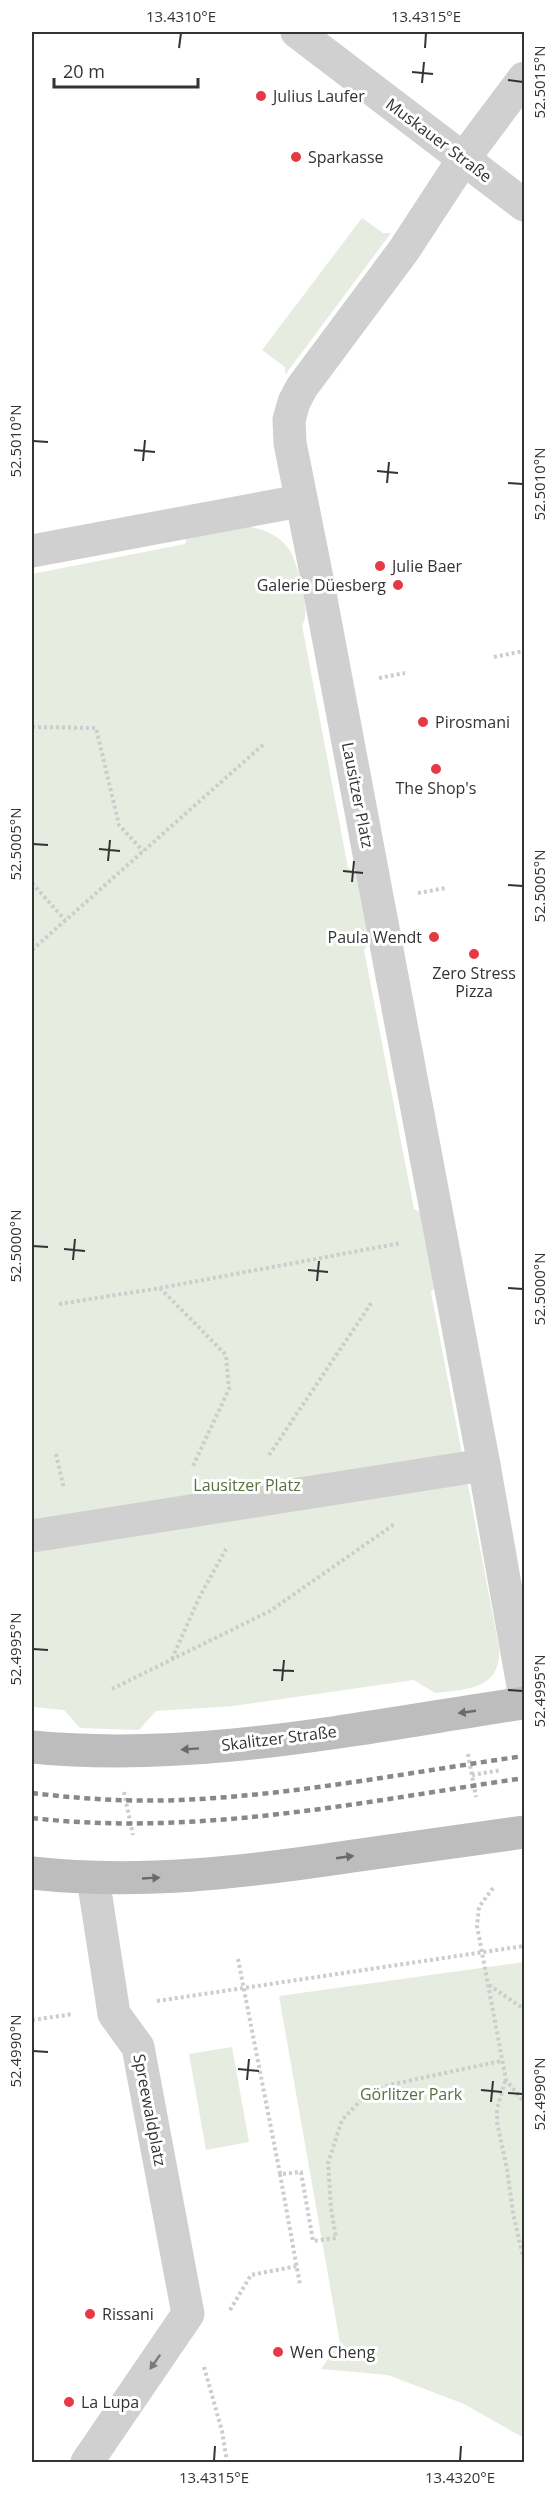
<svg xmlns="http://www.w3.org/2000/svg" width="556" height="2494" font-family="'Open Sans',sans-serif">
<style>
.green{fill:#e6ecdf}
.lines{fill:none;stroke-linecap:round;stroke-linejoin:round}
.path{stroke:#cdcdcd;stroke-width:4;stroke-dasharray:3 3;stroke-linecap:butt}
.pedestrian{stroke:#d0d0d0;stroke-width:33}
.minor{stroke:#d0d0d0;stroke-width:33}
.secondary{stroke:#bdbdbd;stroke-width:33}
.rail{stroke:#888;stroke-width:4.5;stroke-dasharray:6 4.5;stroke-linecap:butt}
.oneway{fill:#6a6a6a}
.oneway2{fill:#7a7a7a}
.ticks{fill:none;stroke:#333;stroke-width:2}
.poi-dot{fill:#e63946;stroke:#fff;stroke-width:2}
.labels{text-anchor:middle;dominant-baseline:central;stroke-width:6;stroke-linejoin:round;paint-order:stroke}
.poi-label{font-size:16px;fill:#333;stroke:#fff;text-anchor:start}
.street-label{font-size:16px;fill:#333;stroke:#fff}
.park-label{font-size:16px;fill:#56703f;stroke:#fff}
.neatline{fill:none;stroke:#333;stroke-width:2}
.ticks-label{font-size:15px;text-anchor:middle;fill:#333}
</style>
<rect width="100%" height="100%" fill="#fff"/>
<!-- green -->
<path class="green" d="M362,218l21,15h8l-106,142v-8l-23,-17z
M249,527c15,2 30,9 40,22 8,12 23,66 13,76l46,243 9,6 12,69 -5,7 50,259 7,3 15,74 -5,6 68,355c3,43 -32,42 -64,46l-21,-13 -181,26 -77,5 -17,19 -59,-2 -16,-18 -32,-3v-1133l153,-30 2,-7z
M524,1962v476l-60,-34 -76,-29 -67,-6 19,-26 -61,-347z
M232,2047l17,95 -43,8 -17,-96z"/>
<g class="lines">
<!-- path -->
<path class="path" d="M494,657l30,-6
M379,678l26,-5
M32,727l64,1 23,97 24,26
M32,883l33,37
M418,893l28,-5
M32,950l233,-207
M160,1288l66,67 3,34 -37,79
M59,1304l101,-16 241,-45
M56,1454l8,35
M269,1455l103,-153
M172,1659l27,-61 27,-49
M112,1689l158,-78 126,-88
M468,1754l8,43
M472,1775l29,-5
M124,1792l9,43
M493,1888l-14,19 -2,19 29,154 18,22
M238,1959l42,215 21,-2 12,69 23,-3 -5,-30 -3,-45 14,-43 20,-21 27,-14 112,-24
M489,1985l35,24
M157,2001l367,-55
M32,2020l41,-6
M505,2081l-8,28v13l10,47 6,44 11,48
M280,2174l20,111
M230,2310l21,-35 46,-9
M204,2367l18,64 5,31"/>
<!-- pedestrian -->
<path class="pedestrian" d="M32,551l268,-50
M32,1536l452,-71 -166,-882 -28,-140 -1,-23 5,-18 8,-15 102,-137 60,-92"/>
<!-- minor -->
<path class="minor" d="M297,32l227,173
M464,158l60,-80
M484,1465l40,227
M87,2462l101,-148 -50,-267 -24,-33 -21,-136"/>
<!-- secondary -->
<path class="secondary" d="M32,1747c165,16 330,-20 492,-44
M32,1873c108,12 214,-1 321,-17 57,-8 114,-16 171,-24"/>
<!-- rail -->
<path class="rail" d="M32,1793c49,6 99,9 149,7 115,-5 230,-28 343,-44
M32,1818c165,19 329,-16 492,-40"/>
</g>
<!-- one-way arrows -->
<defs><path id="oneway-solid" d="M-6-.8H1V-3.2L6.5 0L1 3.2V.8H-6Z" transform="scale(1.5)"/></defs>
<g class="oneway">
<use href="#oneway-solid" transform="translate(467 1712) rotate(172)"/>
<use href="#oneway-solid" transform="translate(190 1749) rotate(176)"/>
<use href="#oneway-solid" transform="translate(345 1857) rotate(-8)"/>
<use href="#oneway-solid" transform="translate(151 1878) rotate(-3)"/>
</g>
<use class="oneway2" href="#oneway-solid" transform="translate(155 2362) rotate(125)"/>
<!-- ticks -->
<path class="ticks" d="M179,48l2,-15M425,48l1,-15M412,72l21,2M508,80l15,2M422,83l2,-21M33,441l15,1M134,450l21,2M143,461l2,-21M377,471l21,2M387,483l2,-21M508,483l15,1M33,844l15,1M99,849l21,2M108,861l2,-21M343,871l20,2M352,882l2,-21M508,885l15,1M33,1246l15,1M64,1249l21,2M73,1260l2,-21M308,1270l20,2M317,1281l2,-20M508,1288l15,1M33,1649l15,1M273,1670l21,1M282,1681l2,-21M508,1690l15,1M33,2051l15,1M238,2069l21,2M247,2080l2,-21M481,2090l21,2M508,2093l15,1M491,2102l2,-21M214,2461l1,-15M460,2461l1,-15"/>
<!-- markers -->
<g class="poi-dot">
<circle cx="261" cy="96" r="6"/>
<circle cx="296" cy="157" r="6"/>
<circle cx="380" cy="566" r="6"/>
<circle cx="398" cy="585" r="6"/>
<circle cx="423" cy="722" r="6"/>
<circle cx="436" cy="769" r="6"/>
<circle cx="434" cy="937" r="6"/>
<circle cx="474" cy="954" r="6"/>
<circle cx="90" cy="2314" r="6"/>
<circle cx="278" cy="2352" r="6"/>
<circle cx="69" cy="2402" r="6"/>
</g>
<g class="labels">
<!-- poi labels -->
<g class="poi-label">
<text x="273" y="96">Julius Laufer</text>
<text x="308" y="157">Sparkasse</text>
<text x="392" y="566">Julie Baer</text>
<text x="386" y="585" text-anchor="end">Galerie Düesberg</text>
<text x="435" y="722">Pirosmani</text>
<text x="436" y="788" text-anchor="middle">The Shop's</text>
<text x="422" y="937" text-anchor="end">Paula Wendt</text>
<text x="474" y="973" text-anchor="middle">Zero Stress<tspan x="474" dy="18">Pizza</tspan></text>
<text x="102" y="2314">Rissani</text>
<text x="290" y="2352">Wen Cheng</text>
<text x="81" y="2402">La Lupa</text>
</g>
<!-- street labels -->
<g class="street-label">
<text transform="translate(439 140) rotate(37)">Muskauer Straße</text>
<text transform="translate(358 795) rotate(79)">Lausitzer Platz</text>
<text transform="translate(279 1738) rotate(-7)">Skalitzer Straße</text>
<text transform="translate(150 2110) rotate(79)">Spreewaldplatz</text>
</g>
<!-- park labels -->
<g class="park-label">
<text x="247" y="1485">Lausitzer Platz</text>
<text x="411" y="2094">Görlitzer Park</text>
</g>
</g>
<!-- border -->
<rect width="556" height="2494" fill="none" stroke="#ffffff" stroke-width="66"/>
<!-- scale -->
<path d="M54 78v9h144v-9" fill="none" stroke="#333333" stroke-width="3"/>
<text x="63" y="78" font-size="18" fill="#333333" stroke="#ffffff" stroke-width="4.5" paint-order="stroke">20 m</text>
<rect x="33" y="33" width="490" height="2428" class="neatline"/>
<g class="ticks-label">
<text x="181" y="22">13.4310°E</text>
<text x="426" y="22">13.4315°E</text>
<text transform="translate(540 82) rotate(-90)" y="5">52.5015°N</text>
<text transform="translate(16 441) rotate(-90)" y="5">52.5010°N</text>
<text transform="translate(540 484) rotate(-90)" y="5">52.5010°N</text>
<text transform="translate(16 844) rotate(-90)" y="5">52.5005°N</text>
<text transform="translate(540 886) rotate(-90)" y="5">52.5005°N</text>
<text transform="translate(16 1246) rotate(-90)" y="5">52.5000°N</text>
<text transform="translate(540 1289) rotate(-90)" y="5">52.5000°N</text>
<text transform="translate(16 1649) rotate(-90)" y="5">52.4995°N</text>
<text transform="translate(540 1691) rotate(-90)" y="5">52.4995°N</text>
<text transform="translate(16 2051) rotate(-90)" y="5">52.4990°N</text>
<text transform="translate(540 2094) rotate(-90)" y="5">52.4990°N</text>
<text x="214" y="2483">13.4315°E</text>
<text x="460" y="2483">13.4320°E</text>
</g>
</svg>
